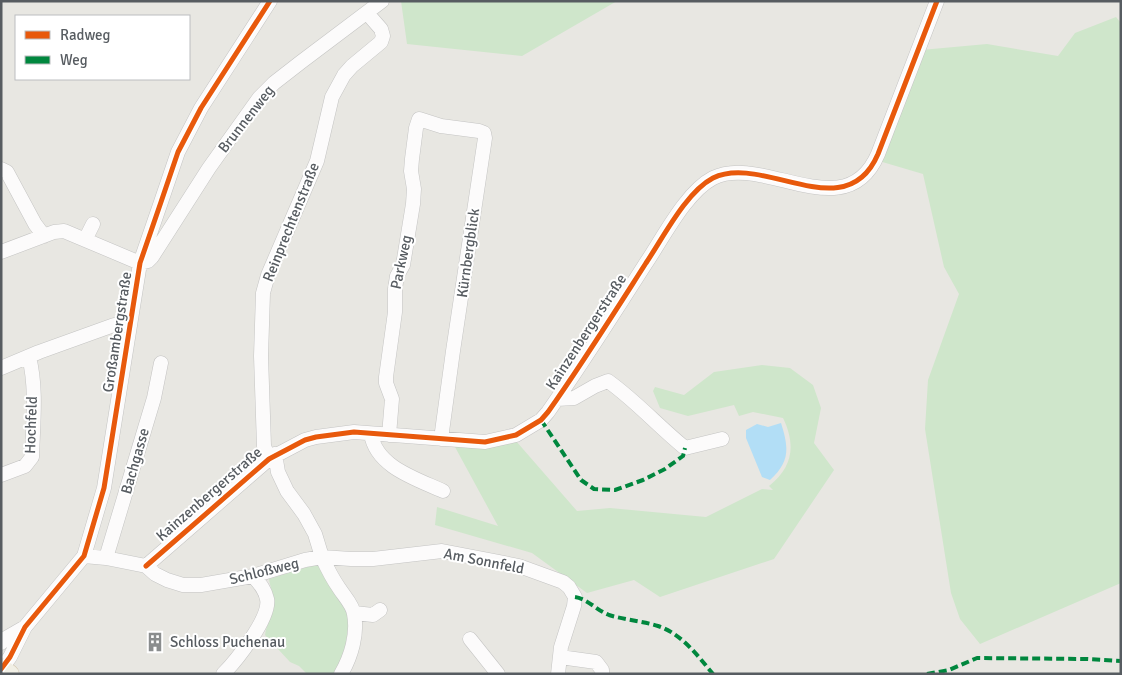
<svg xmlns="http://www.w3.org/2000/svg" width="1122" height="675" font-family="Signika,sans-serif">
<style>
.green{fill:#cfe6cb}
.water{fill:#b2def6}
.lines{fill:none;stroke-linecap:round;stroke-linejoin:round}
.minor-casing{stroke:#c4c4c3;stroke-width:15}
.major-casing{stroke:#d3c6ad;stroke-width:19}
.minor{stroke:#fcfbfb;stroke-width:14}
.major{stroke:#f1efe5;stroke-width:18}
.quiet{stroke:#00873e;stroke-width:4;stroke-dasharray:8 4;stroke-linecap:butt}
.cycleway-casing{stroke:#fff;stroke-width:8}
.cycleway{stroke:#e8590c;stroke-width:5}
.labels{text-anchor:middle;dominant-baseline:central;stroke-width:4;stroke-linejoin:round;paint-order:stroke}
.street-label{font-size:15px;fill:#575c61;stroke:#fff}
.poi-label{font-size:15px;fill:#575c61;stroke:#fff;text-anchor:start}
</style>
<rect width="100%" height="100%" fill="#e8e7e2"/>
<!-- green -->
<path class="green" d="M401,1h216l-95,55 -115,-12z
M1116,17l5,6v560l-141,61 -20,-25 -9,-26 -26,-164 3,-49 31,-86 -15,-27 -21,-93 -44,-13 42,-111 66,-6 71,12 17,-23z
M762,365l28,3 23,17 8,23 -7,35 20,27 -60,89 -114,38 -26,-17 -47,13 -55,-40 -97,-28 2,-18 61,19 -43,-79h38l23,-6 61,70 33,-3 96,9 56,-28 11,1 -4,-4c24,-19 27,-41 14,-68l-30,-6 -14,4 -5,-11 -46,11 -28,-8 -7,-17 2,-4 29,8 30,-23z
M320,563l29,51v10l-6,36 -9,14h-27l-8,-8 -9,-4 -25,-27c1,-10 10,-25 9,-32 0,-8 -4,-16 -5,-24z"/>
<!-- water -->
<path class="water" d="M781,423c8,25 9,39 -11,57l-8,-3 -16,-39v-8l11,-6 11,3z"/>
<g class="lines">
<defs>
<path id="minor" d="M1,169l6,3 28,52 9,12
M85,240l8,-16
M1,252l53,-20 10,-1 76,32 8,-2 4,-4 57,-89 50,-70 15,-15 27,-21 81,-61
M1,368l38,-16 75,-27 16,1
M557,399l17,-1 21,-12 13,-5c28,20 50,45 77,67l37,-9
M371,434c5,33 46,45 72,57
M389,435l3,-36 -6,-16v-6l9,-65v-23l2,-13 6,-11 10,-61 1,-15 -3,-18 1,-12 4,-31 3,-9 22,7 38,5 5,2 1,5 -32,213 -12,88
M275,454l3,18 9,19 17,23 11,20 7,23 29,2h22l69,-8 77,15 44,16 6,5 6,10 -1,9 -13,41 -3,27
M269,459l-5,-13 -3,-90 2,-63 5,-18 49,-114 15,-64 12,-22 8,-9 29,-24 2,-6 -2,-7 -14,-16
M1,475l24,-9 7,-9c1,-33 5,-69 -3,-100
M84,556l22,2 40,8 9,8 12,6 16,5h18l52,-9 52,-16 17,-3c5,11 10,21 17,31 5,8 14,17 15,26 4,20 -3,43 -13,60
M106,558l48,-160 7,-35
M146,566l123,-107 36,-19 11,-3 38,-5 131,10 31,-7 25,-15 7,-8c34,-48 66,-99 98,-149 17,-25 40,-71 67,-85 50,-25 133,51 165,-24l59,-153
M354,613l19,2 7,-5
M470,639l28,35
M1,643l5,-5 19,-11
M560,657l36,5 6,8v4
M1,669l9,-12 15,-30 59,-71 20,-68 36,-225 21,-61 17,-50 23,-44 69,-107
M223,674c13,-13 48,-57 44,-75 -2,-10 -8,-16 -14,-23"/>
<path id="major" d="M1,667l9,7"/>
</defs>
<!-- minor casing -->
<use href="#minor" class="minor-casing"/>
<!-- major casing -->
<use href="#major" class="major-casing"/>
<!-- minor -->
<use href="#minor" class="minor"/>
<!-- major -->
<use href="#major" class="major"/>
<!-- quiet -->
<path class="quiet" d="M541,420l40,60 13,9 21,1 28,-10 22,-11 18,-13 2,-8
M575,597c13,2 21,13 34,18 16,5 33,6 49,11 24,8 39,29 55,48
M927,674l22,-4 28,-12 111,1 33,2"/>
<defs>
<path id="cycleway" d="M146,566l123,-107 36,-19 11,-3 38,-5 131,10 31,-7 25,-15 7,-8c34,-48 66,-99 98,-149 17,-25 40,-71 67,-85 50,-25 133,51 165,-24l59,-153
M1,669l9,-12 15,-30 59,-71 20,-68 36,-225 21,-61 17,-50 23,-44 69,-107"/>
</defs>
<!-- cycleway casing -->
<use href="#cycleway" class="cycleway-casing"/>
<!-- cycleway -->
<use href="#cycleway" class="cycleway"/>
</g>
<!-- icons -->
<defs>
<symbol id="building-bare" viewBox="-9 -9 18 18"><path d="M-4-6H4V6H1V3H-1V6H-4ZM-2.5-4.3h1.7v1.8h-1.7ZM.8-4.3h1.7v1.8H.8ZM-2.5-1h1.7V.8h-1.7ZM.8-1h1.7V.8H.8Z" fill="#8a8d8e" stroke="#fff" stroke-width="2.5" paint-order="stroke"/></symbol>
</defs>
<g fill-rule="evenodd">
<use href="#building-bare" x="141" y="628" width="28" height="28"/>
</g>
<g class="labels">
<!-- street labels -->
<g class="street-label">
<text transform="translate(246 119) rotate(-52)">Brunnenweg</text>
<text transform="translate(291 222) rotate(-68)">Reinprechtenstraße</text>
<text transform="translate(468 253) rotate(-82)">Kürnbergblick</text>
<text transform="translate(401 262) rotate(-78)">Parkweg</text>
<text transform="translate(117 332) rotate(-81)">Großambergstraße</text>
<text transform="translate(586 332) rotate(-57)">Kainzenbergerstraße</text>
<text transform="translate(31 425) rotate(-88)">Hochfeld</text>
<text transform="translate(135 461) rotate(-74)">Bachgasse</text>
<text transform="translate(209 494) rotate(-41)">Kainzenbergerstraße</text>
<text transform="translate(484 561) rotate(11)">Am Sonnfeld</text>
<text transform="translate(264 571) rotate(-14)">Schloßweg</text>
</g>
<!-- poi labels -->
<g class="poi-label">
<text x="170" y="642">Schloss Puchenau</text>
</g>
</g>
<!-- border -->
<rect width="1122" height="675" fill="none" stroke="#575c61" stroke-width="5"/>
<!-- legend -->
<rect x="15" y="15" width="175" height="65" fill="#ffffff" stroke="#bcbec0"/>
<rect x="25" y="31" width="25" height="8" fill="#e8590c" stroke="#bcbec0"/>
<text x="60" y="40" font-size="15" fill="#575c61">Radweg</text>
<rect x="25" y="56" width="25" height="8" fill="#00873e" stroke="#bcbec0"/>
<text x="60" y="65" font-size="15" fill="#575c61">Weg</text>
</svg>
